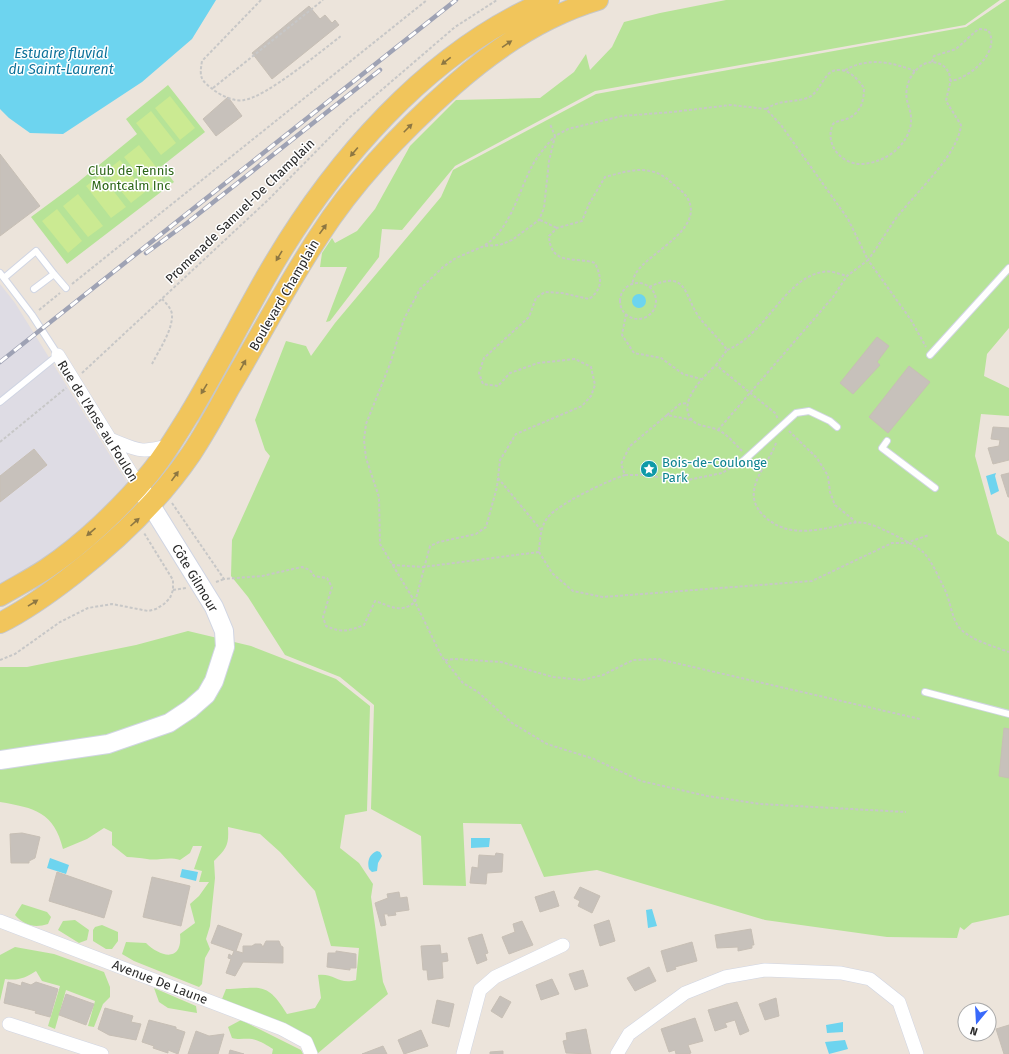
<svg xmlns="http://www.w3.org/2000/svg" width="1009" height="1054" font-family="'Fira Sans',sans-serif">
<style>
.industrial{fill:#dedce4}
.green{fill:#b6e397}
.pitch{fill:#cbea92}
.water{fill:#6dd4ef}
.building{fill:#c7c1bb;stroke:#c7bfb5}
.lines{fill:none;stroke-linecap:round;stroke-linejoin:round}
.lane-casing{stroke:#d0d5e3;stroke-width:8}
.street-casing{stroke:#d0d5e3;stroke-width:14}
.secondary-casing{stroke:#d0d5e3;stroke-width:20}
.primary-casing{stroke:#c7c7c7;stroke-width:22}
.path{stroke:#c7c7c7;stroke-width:2;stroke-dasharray:3 2;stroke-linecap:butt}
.lane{stroke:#fff;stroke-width:6}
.street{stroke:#fff;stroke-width:13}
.secondary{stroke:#fff;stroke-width:18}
.primary{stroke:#f1c55b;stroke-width:20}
.rail-casing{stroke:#9ea2b4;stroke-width:4.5}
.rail{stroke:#fff;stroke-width:3;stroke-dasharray:9;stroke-linecap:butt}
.oneway{fill:#8d7742}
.labels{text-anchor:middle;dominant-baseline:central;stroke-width:3;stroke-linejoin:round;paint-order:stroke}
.park-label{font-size:13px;fill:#2e6719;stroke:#fff}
.street-label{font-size:13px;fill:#292929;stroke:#fff}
.culture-label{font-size:13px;fill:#0d838f;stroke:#fff;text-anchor:start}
.water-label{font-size:14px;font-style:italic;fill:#0d729a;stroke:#fff}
</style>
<rect width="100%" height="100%" fill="#ece4db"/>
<!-- industrial -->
<path class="industrial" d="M0,284l15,19 113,181 -18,19 -68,58 -42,25z"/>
<!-- green -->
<path class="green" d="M726,0h274l-35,25 -370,66 -140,75 -53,64 -20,-1 -3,28 -49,64 -4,1 21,-55h-27l2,-14 10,-15 3,5 22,-12 18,-22 35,-63 46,-46 84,-2 34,-26 12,-18 4,16 22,-23 12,-25 36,-9z
M1006,0h3v328l-22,26 -3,22 25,12v28l-28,-2 -6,42 22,78 12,8v373l-37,8 -8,7 -4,-3 -3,11 -70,-1 -122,-17 -168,-50 -53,7 -23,-53 -58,-1 3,63 -43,-1 -2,-49 -50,-27 3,-104 -34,-28 -55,-22 -37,-58 -17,-21 1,-36 38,-84 -5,-6 -10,-30 31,-79 20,5 5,10 24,-33 106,-126 12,-27 143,-76 370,-67z
M168,85l37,47 -43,34 12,16 -107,82 -36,-47 46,-34 60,-49 -11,-15z
M188,631l63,15 85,33 34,27 -3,105 -22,4 -5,33 19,15 14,21 -2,13 12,85 5,12 -71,60 -95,-55 4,-10c35,-1 41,-8 61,25l28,-6 6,-10 -3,-23c17,-2 20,10 38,5l3,-32 -28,-2 -16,-55 -35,-39 -20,-18 -32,-7c1,18 -1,21 -14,34l1,17 -5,48 -4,13 4,10 -5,9 -3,26 -3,3 -65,-26 -12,-7 4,-12 20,1c14,14 37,20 34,-9l15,-11 -5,-19 9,-8 10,-14h-10l3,-11 -8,-2 8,-23h-9l-3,7 -10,7c-12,-4 -22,1 -33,-1 -7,-1 -13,-2 -20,-2l-15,-12v-13l-8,-4 -17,11 -24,10c-9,-37 -28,-41 -63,-47v-135h27l109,-22z
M22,904l25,8 4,5 -3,7c-13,4 -23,2 -33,-9z
M75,920l14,10 -2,10 -8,3 -21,-13 5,-9z
M102,925l16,7v9l-6,8h-6l-13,-8v-11l2,-3z
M15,947l39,7 50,18 6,15v10l-7,7 -9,23 -6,-1 7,-25 -29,-11 -11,39 -7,-3 12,-40 -18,-5 -6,-10c-11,7 -18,10 -31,8l-5,22v-46z
M154,988l42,18 1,7 -29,-5 -9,-6z
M241,1020l60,30 2,4h-31l1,-5c-6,-4 -14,-9 -21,-10 -7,-1 -13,1 -20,-1l-4,-11z"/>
<!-- pitch -->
<path class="pitch" d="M170,96l25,32 -15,12 -25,-32z
M151,111l25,32 -15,12 -25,-32z
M139,145l25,32 -14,12 -26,-32z
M120,160l25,32 -14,11 -26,-31z
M101,175l25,32 -15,11 -25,-32z
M78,194l25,32 -15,11 -25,-31z
M57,209l25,32 -14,12 -26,-32z"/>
<!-- water -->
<path class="water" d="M0,0h216l-24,39 -50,43 -79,52 -33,-1 -21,-15 -9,-9z
M632 301a7 7 0 1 1 14 0a7 7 0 1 1-14 0Z
M996,473l-1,3 4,15 -8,4 -5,-19z
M471,838h19l-1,9 -18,1z
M377,851l3,1 2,4 -4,7 -1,8 -5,1 -3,-3c-2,-7 0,-15 8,-18z
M50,858l19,7 -3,9 -19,-6z
M182,869l16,3 -2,9 -16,-4z
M652,909l5,17 -9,2 -2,-18z
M843,1022v10l-16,1 -1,-8z
M845,1040l3,9 -19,5 -4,-12z"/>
<!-- building -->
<path class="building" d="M309,6l11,13 5,-4 7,8 3,-3 4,5 -67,54 -20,-26z
M228,97l14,19 -26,20 -13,-17z
M0,154l40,52 -40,30z
M877,337l12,9 -12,16 3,3 -27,29 -13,-11z
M909,366l21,16 -42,51 -19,-16z
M993,427l16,1v32l-16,4 -5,-16 11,-2 1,-6 -9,-1z
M34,449l13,16 -47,37v-26z
M1009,473v24h-1l-7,-22z
M1004,728l5,1v49l-10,-2z
M22,833l18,4 -5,21 -6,3v2h-18l-1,-29z
M496,853l7,1 -1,18 -15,1 -1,11 -16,-1 2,-16 6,1 1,-13 16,1z
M57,872l55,19 -8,27 -55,-17z
M152,877l38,9 -9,40 -38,-9z
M580,887l20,9 -8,17 -14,-7 2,-5 -6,-3z
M554,891l5,15 -19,6 -5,-15z
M399,892l1,6 7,-1 2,13 -14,2 1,3 -8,1v-2h-4l2,11 -5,1 -6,-23 13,-5 -1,-4z
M609,920l6,21 -15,5 -6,-21z
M522,921l11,24 -24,9 -7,-17 13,-5 -2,-8z
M218,925l24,9 -6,17 7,2v-7h9l3,-2h6l2,3 3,-6h13l2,5 2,1v16l-40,-1 -8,14 -9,-3 5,-14 -3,-1 1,-4 3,2 2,-5 -23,-8z
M751,929l3,16h-2v3l-14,3v-4l-21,1 -2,-13z
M482,934l6,19 -3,1 2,6 -10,4 -9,-26z
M692,942l5,19 -22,6 1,2 -9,3 -6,-21z
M440,945l1,9 6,-1 1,8 -6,1 1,16 -15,2 -1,-10h-4l-2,-24z
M336,951l20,3v14h-6v2l-23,-3 1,-14h8z
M649,967l7,14 -21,10 -8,-13z
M583,970l5,16 -13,4 -6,-16z
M552,979l7,15 -18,6 -5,-15z
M8,982l13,4 1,-4 9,3 5,-3 22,7 -8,28 -15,-4 1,-2 -32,-8z
M66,994l28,10 -8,21 -27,-10z
M500,996l11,6 -9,16 -11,-7z
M776,998l3,18 -14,4 -6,-16z
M437,1000l17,4 -5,23 -17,-4z
M737,1002l12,29 -9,4 -5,-15 -10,3 2,4 -12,4 -7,-21z
M105,1008l28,8 -2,6 10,2 -5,16 -27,-5 -11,-6z
M695,1018l8,23 -15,4 3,8 -3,1h-12l-1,-4 -6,2 -8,-23z
M149,1020l27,7v2l9,3 -7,22 -10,-4v3l-15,-5 1,-2 -12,-4z
M1009,1025v29h-5l-8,-25z
M586,1029l5,25 -25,-1 -3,-12 4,-1 -1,-7z
M421,1030l7,16 -24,8 -6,-14z
M196,1031l13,5 15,-2 -6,20h-30z
M383,1046l4,8h-25z
M230,1050l14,4h-15z
M503,1051v3h-13v-2z"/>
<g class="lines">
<defs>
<path id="lane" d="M0,273l32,42 26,40 -58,47
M54,274l12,14
M4,278l32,-27 18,23 -20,15
M930,355l79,-87
M887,441l-5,7 53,40
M741,463l55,-50 13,-2 21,10 7,6
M925,692l84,22"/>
<path id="street" d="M58,355l81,131
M110,439c28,11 30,15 60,6
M0,921l282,108 24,13 5,12
M9,1024l93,30
M463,1054l17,-64 15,-13 68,-32
M617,1054l12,-20 56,-41 40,-16 40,-7 76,3 29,6 29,23 18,52"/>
<path id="secondary" d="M0,760l108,-16 61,-21 21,-14 16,-14 8,-14 11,-34 -1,-16 -10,-24 -75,-121"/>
<path id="primary" d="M0,596c15,-9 31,-17 46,-27 37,-25 75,-61 104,-96 15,-18 27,-39 39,-58 27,-45 51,-92 77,-138 64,-112 162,-227 283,-277
M0,623c26,-13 51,-31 74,-49 45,-35 85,-73 117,-120 14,-21 26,-43 38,-65 30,-51 57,-103 90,-153 36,-56 85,-107 135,-151 43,-38 90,-69 144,-85"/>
</defs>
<!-- lane casing -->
<use href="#lane" class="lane-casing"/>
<!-- street casing -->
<use href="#street" class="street-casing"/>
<!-- secondary casing -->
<use href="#secondary" class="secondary-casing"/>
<!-- primary casing -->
<use href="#primary" class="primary-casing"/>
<!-- path -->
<path class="path" d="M261,0l-59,61c-3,18 -1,19 13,30 7,5 20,11 29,9 22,-3 76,-48 97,-64
M932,62l2,-6 22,-7 20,-18 3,-2 9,1c14,21 -19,49 -38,51
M845,70c24,-13 46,-8 70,1
M213,88l110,-88
M766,109c15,-10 26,-6 41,-11 15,-5 16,-30 33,-28 11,1 18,10 24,18 0,13 -3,24 -15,30 -6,3 -11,2 -16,6 -9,20 8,41 30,40 12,-1 24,-6 33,-14 9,-8 16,-20 15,-32 0,-6 -3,-12 -4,-18 -3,-14 5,-30 17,-36 14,-6 28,4 26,19 -1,6 -3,12 -4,18l15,24c-3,32 -51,72 -69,99 -8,12 -15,24 -24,36l43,60 15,27
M540,220l17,8
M485,245c26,-17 33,-52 47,-79 6,-11 14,-20 23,-30l-5,-12
M620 301a18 18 0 1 1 36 0a18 18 0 1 1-36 0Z
M72,284l355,-284
M649,287c39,-18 34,7 50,30 9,12 20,21 28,33l-11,15
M39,310l21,-17
M626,314l-4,21 12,18 27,5 22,16 18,5
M727,350c40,-16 57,-72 96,-78 8,-2 16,2 24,4
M152,364c7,-14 21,-34 20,-50 -1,-6 -6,-11 -10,-15
M82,373l186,-173 82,-83 105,-90 42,-27
M667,415l13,-11 7,-1
M718,430l115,-133 14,-21 21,-16 -20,-41 -67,-94 -15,-16 -35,-4 -59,7 -50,4 -54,13 -13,7 -6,25 -5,47 -5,12 -27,20 -12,5 -16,1 -28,12 -13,9 -23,22 -16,30 -14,45 -24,60 -2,16 2,18 13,39 1,47 35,58 27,55 21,26 15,9 34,31 35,21 47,15 47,22 66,15 53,8 146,8
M789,431l28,27 11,18 2,16 5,13 21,17
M0,442l66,-54
M776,443c-8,23 -36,47 -14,71 23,24 52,17 80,11 9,-2 18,-4 27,-1 11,3 45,20 54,28 8,7 18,30 23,40 4,10 6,25 12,34 9,13 37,21 51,26
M742,451c-7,-7 -15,-17 -24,-21 -8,-4 -20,-3 -26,-10 -16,-17 13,-45 24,-55l59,48 3,6
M625,475h20l38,6 39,-8 12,-7
M498,478l43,52
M172,503l52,76 38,-3 40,-9 8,3 4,6 13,2 5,9 -9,30 3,9c15,7 23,5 38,-1l11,-24c16,5 25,13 40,1l15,-56 9,-4 37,-8 10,-7 11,-40 3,-27 16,-26 66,-28 9,-10 4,-11 -4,-18 -16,-8 -37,4 -28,10 -12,13 -15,-2 -4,-11 5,-15 45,-41 7,-19 9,-6 17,1 27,6c14,-10 13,-21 6,-36 -20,-7 -44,4 -46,-27l8,-8 25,-7 7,-17 16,-27c26,-7 47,-14 68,7 5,4 12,9 15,15 16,31 -39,53 -52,74 -2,3 -3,8 -4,11
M539,552l13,21 21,18 30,6 209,-16 80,-38h14l23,-8
M392,565l31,2 116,-15c1,-12 1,-25 9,-35 12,-14 59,-36 77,-42l-4,-11 9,-18 37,-31 25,5
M216,582l8,-3
M173,590l13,-2
M0,660l15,-6 45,-32 28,-14 24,-4 36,7 8,-2 8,-5 6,-6 3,-8v-10l-29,-47
M445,660l10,-1 46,3 52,15 29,3 21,-5 30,-15 25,-1 262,60"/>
<!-- lane -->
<use href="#lane" class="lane"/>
<!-- street -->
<use href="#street" class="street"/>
<!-- secondary -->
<use href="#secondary" class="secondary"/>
<!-- primary -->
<use href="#primary" class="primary"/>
<defs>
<path id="rail" d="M146,253l41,-30 193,-153
M0,362l456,-362"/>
</defs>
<!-- rail casing -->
<use href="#rail" class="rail-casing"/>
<!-- rail -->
<use href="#rail" class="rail"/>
</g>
<!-- one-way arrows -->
<defs><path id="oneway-solid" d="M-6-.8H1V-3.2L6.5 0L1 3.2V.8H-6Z"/></defs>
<g class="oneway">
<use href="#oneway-solid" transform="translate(507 44) rotate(-34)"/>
<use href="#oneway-solid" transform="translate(446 61) rotate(142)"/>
<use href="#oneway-solid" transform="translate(408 128) rotate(-45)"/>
<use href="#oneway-solid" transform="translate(354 152) rotate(130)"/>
<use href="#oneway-solid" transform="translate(323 229) rotate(-54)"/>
<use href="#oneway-solid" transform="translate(279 256) rotate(121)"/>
<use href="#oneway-solid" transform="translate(243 365) rotate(-61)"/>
<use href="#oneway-solid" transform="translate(204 389) rotate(121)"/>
<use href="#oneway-solid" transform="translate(175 476) rotate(-54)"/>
<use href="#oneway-solid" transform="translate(135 522) rotate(-42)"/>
<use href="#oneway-solid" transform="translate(91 532) rotate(139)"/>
<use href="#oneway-solid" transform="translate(33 603) rotate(-32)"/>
</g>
<!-- icons -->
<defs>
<symbol id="sight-disc" viewBox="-11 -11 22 22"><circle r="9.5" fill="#0f9aa8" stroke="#fff"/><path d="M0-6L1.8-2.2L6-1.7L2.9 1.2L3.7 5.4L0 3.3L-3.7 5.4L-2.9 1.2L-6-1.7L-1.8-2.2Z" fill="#fff"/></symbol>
</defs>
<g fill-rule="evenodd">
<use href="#sight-disc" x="639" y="459" width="20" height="20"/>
</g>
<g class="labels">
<!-- park labels -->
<g class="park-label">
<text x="131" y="170">Club de Tennis<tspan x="131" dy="15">Montcalm Inc</tspan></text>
</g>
<!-- street labels -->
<g class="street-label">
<text transform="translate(240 211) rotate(-44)">Promenade Samuel-De Champlain</text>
<text transform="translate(284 295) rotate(-60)">Boulevard Champlain</text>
<text transform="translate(98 421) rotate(58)">Rue de l'Anse au Foulon</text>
<text transform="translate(195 578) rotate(59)">Côte Gilmour</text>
<text transform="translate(160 982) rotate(21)">Avenue De Laune</text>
</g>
<!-- culture labels -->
<g class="culture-label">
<text x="662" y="462">Bois-de-Coulonge<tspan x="662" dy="15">Park</tspan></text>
</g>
<!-- water labels -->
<g class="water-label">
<text x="61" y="53">Estuaire fluvial<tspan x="61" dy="16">du Saint-Laurent</tspan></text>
</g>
</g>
<!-- north arrow -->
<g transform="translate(977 1022) rotate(198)"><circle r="19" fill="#ffffff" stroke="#a9a9a9"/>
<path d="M0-3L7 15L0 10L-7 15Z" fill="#3969fa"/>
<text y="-6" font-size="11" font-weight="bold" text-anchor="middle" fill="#292929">N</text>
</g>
</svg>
